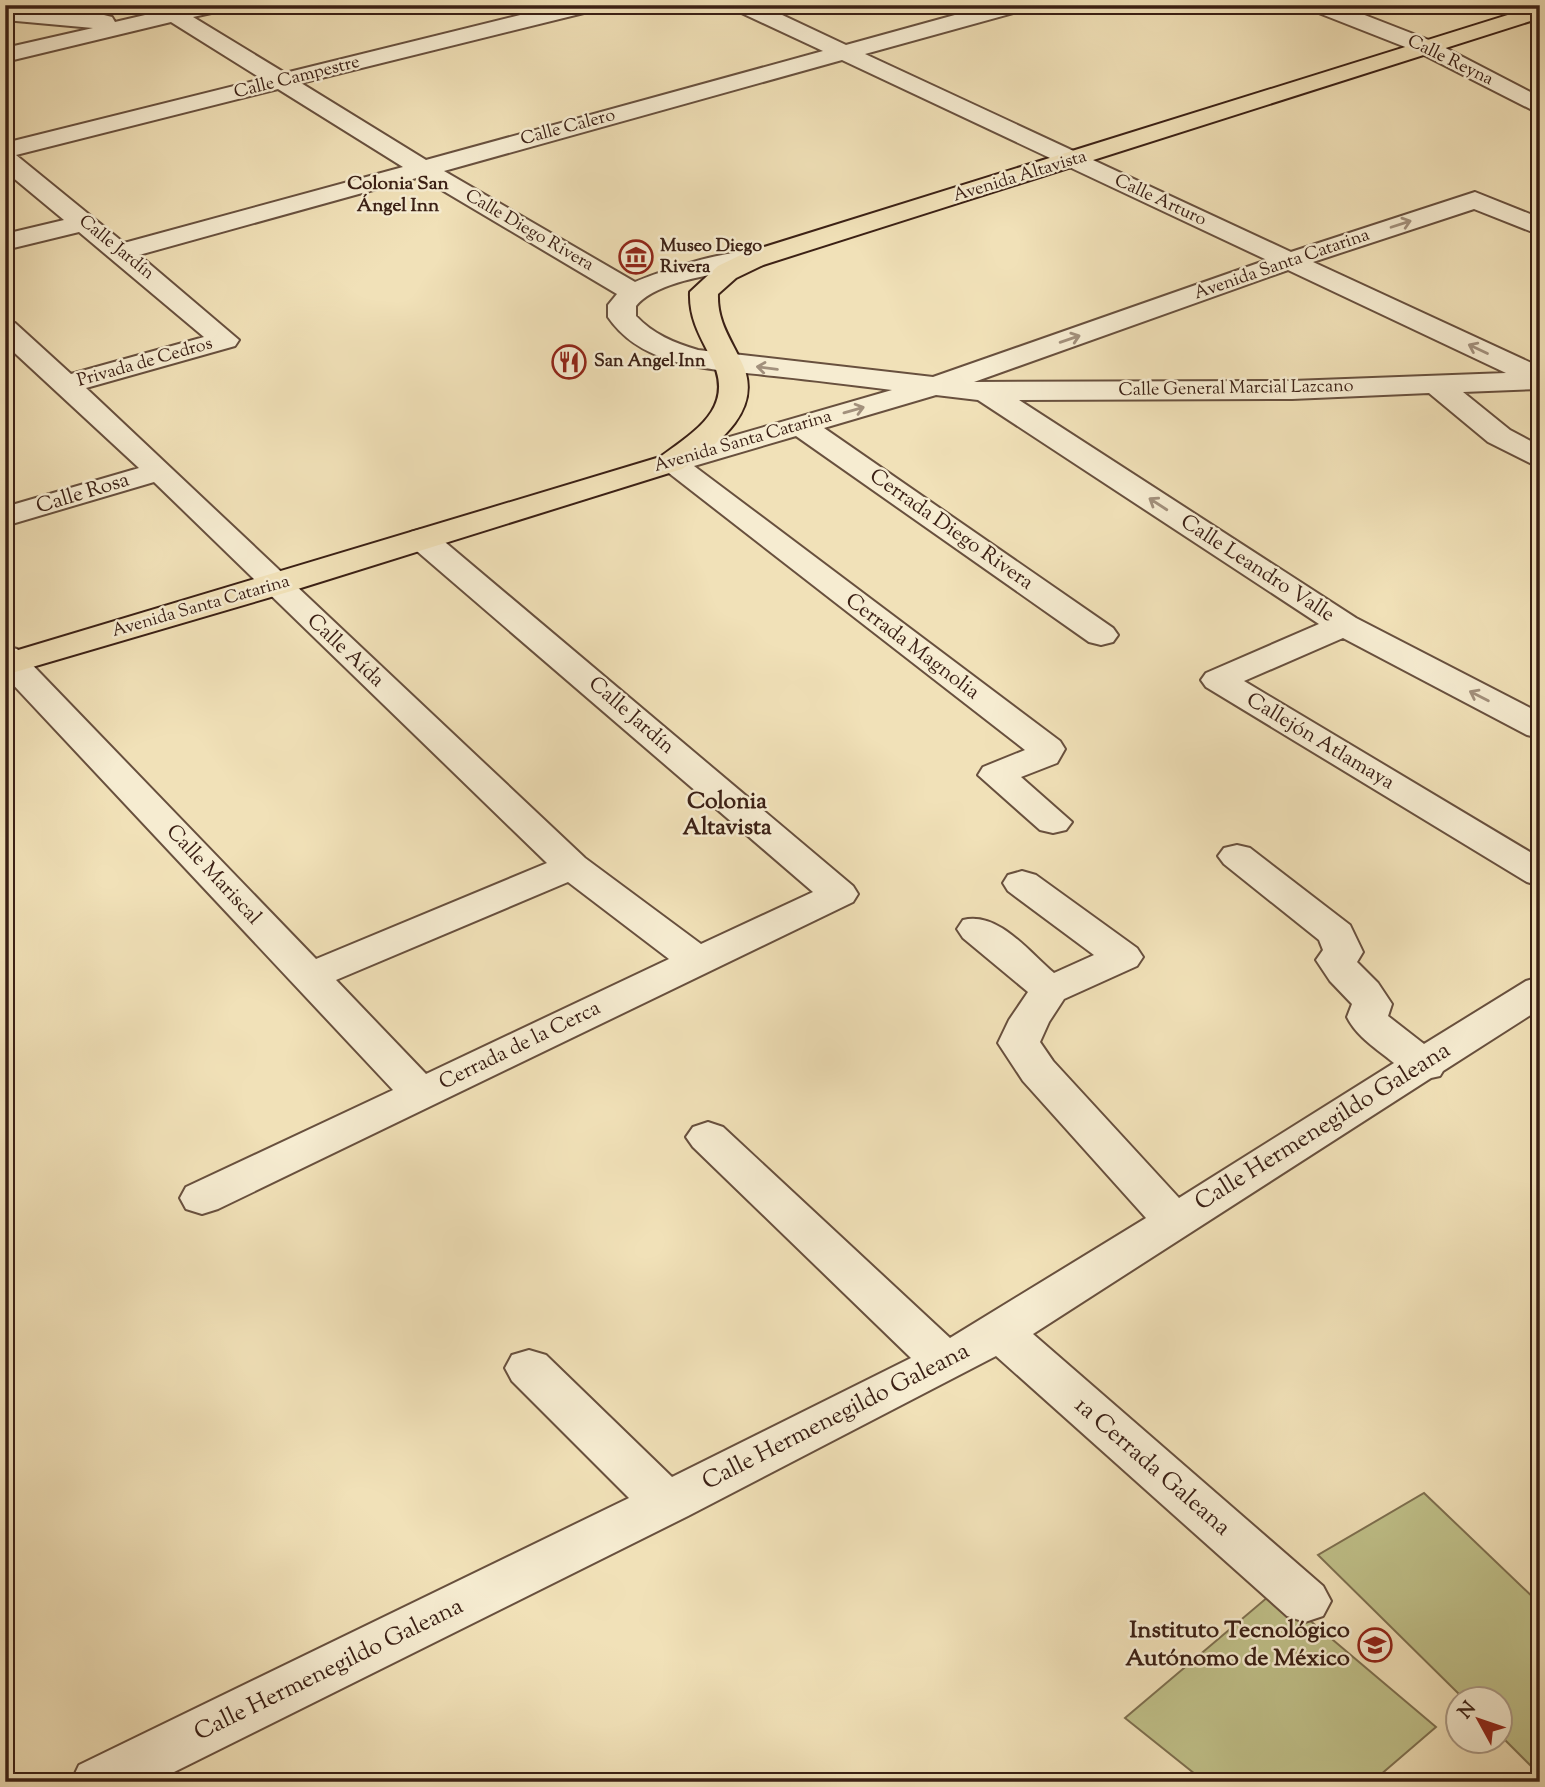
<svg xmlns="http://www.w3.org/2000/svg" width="1545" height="1787" font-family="'Sorts Mill Goudy',serif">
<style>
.green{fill:#c0c18a;stroke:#7e7050;stroke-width:2}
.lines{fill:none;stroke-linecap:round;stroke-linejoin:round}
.minor-casing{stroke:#68503e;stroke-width:4}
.major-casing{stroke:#3b2015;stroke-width:4}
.minor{fill:#f6ecd1;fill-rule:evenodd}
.major{fill:#f1e1b8;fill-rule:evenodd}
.oneway{stroke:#a2907c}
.labels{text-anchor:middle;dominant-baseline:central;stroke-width:5;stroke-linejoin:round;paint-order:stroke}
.far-street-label{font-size:18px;fill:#3b2015;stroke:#f6ecd1}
.far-poi-label{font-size:18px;font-weight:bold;fill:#3b2015;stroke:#f6ecd1;text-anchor:start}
.far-neighbourhood-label{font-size:19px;font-weight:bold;fill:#3b2015;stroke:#f6ecd1}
.street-label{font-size:21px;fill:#3b2015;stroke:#f6ecd1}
.neighbourhood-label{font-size:23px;font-weight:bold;fill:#3b2015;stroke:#f6ecd1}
.near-street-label{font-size:24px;fill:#3b2015;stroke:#f6ecd1}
.near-poi-label{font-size:24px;font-weight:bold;fill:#3b2015;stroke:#f6ecd1;text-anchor:end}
</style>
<rect width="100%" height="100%" fill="#f1e1b8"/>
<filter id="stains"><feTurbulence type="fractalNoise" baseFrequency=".00286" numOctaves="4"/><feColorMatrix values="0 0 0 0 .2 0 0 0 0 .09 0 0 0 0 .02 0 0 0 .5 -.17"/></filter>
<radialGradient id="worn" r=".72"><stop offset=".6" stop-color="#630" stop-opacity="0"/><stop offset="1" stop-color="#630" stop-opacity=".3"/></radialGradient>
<!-- green -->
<path class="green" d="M1424,1493l116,111v171l-40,-40v-35l-36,-1 -146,-144z
M1275,1591l161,136 -64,55h-167l-80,-64z"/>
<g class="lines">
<defs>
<path id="minor" d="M188,5h40l-3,5 -32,7 92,56 276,-68h38l-3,5 -295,73 125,77 397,-109 -88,-41 -3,-5h29l85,40 145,-40h36l-3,5 -159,44 426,198 184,-60 65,26v17l-66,-26 -161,53 227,105v22l-77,3 47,38 30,16v22l-52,-26 -59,-49 -137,6 -273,1 337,218 184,95v25l-13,-3 -184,-97 -99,43 296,177v28l-13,-4 -321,-195 -5,-7 5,-7 113,-49 -341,-224 -42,-5 -112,33 289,200 5,7 -5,7 -12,3 -12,-3 -293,-206 -102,30 366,275 5,8 -8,14 -36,14 51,45 -6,8 -13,3 -13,-3 -62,-55 5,-8 42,-17 -369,-287 4,-6 232,-67c-40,-5 -79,-10 -118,-14 -57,-7 -130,-6 -166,-59v-12l9,-11 -197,-117 -281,78 100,85 -4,6 -149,42 499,470 116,86 112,-52 -402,-346 -5,-7 5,-7 11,-3 11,3 420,354 5,8 -5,8 -635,307 -16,5 -16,-5 -6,-11 6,-11 207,-97 -388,-414v-30l12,3 299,310 231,-96 -393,-381 -149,44v-19l134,-39 -134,-124v-23l10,2 56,51 133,-37 -125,-105 -74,18v-16l59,-14 -59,-49v-28l257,-64 -91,-57 -166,40v-14l88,-20 -88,-8v-14l99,9 8,2 3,5zM842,60l425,200 -334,117 -235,-27c-24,-7 -45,-16 -62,-34v-10c23,-28 93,-33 127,-41l4,-6 -4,-6c-30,-7 -99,17 -128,29l-191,-111zM278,89l125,78 -279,76 -108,-88zM1288,270l218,103 -214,8 -318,1zM568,882l101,77 -243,115 -90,-94z
M1308,5h31l95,37 106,55v17l-122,-62 -107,-42z
M1237,845l13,3 100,77 13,27 -6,10 21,21 14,21 -4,12 36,28 102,-63 14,-4v32l-97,62 -3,5 -9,2 -398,256 290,252 8,15 -8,15 -18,6 -18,-6 -291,-260 -308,160 -534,266h-83l8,-17 550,-267 -117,-117 -7,-13 7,-13 17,-5 17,5 126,122 239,-119 -218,-211 -7,-10 7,-10 15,-5 15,5 227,211 196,-120 -123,-137 -25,-38 11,-23 19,-28 -65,-54 -6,-9 6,-9c35,-9 66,32 91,53l40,-18 -86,-64 -5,-8 5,-8 14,-4 14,4 101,73 6,9 -6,9 -73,33 -15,23 -9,20 13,19 126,137 215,-135c-17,-14 -37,-26 -47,-46l5,-13 -22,-23 -14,-21 7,-10 -4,-10 -95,-76 -6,-8 6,-8z"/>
<path id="major" d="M1540,5v13l-777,247 -27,13 -18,16c-1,27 12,44 23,67 25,49 -24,83 -59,108l-394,123 -283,83v-21l655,-197c39,-28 78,-52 49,-103 -11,-21 -20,-38 -19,-62l28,-26 27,-13z"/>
</defs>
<!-- minor casing -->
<use href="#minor" class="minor-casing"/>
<!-- major casing -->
<use href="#major" class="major-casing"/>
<!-- minor -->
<use href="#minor" class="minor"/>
<!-- major -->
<use href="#major" class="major"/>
</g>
<!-- one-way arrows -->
<defs><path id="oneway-shaft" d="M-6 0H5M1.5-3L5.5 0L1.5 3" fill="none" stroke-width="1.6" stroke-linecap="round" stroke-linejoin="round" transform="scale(1.75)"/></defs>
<g class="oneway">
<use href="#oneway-shaft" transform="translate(1401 224) rotate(-18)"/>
<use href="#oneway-shaft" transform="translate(1070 339) rotate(-19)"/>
<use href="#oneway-shaft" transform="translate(1478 349) rotate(-155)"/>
<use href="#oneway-shaft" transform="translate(767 368) rotate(-173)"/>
<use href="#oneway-shaft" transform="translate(854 410) rotate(-16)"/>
<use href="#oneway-shaft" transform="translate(1158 504) rotate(-147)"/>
<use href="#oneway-shaft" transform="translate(1479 696) rotate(-153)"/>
</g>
<!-- icons -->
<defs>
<symbol id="museum-ring" viewBox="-11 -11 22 22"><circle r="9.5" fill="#f6ecd1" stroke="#8f2418" stroke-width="1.5"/><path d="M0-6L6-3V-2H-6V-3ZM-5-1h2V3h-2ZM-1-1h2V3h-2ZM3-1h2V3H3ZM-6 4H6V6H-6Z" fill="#8f2418"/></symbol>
<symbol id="restaurant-ring" viewBox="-11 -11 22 22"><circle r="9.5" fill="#f6ecd1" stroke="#8f2418" stroke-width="1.5"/><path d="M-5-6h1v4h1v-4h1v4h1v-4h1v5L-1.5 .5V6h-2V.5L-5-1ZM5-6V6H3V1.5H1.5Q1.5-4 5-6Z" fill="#8f2418"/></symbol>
<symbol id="university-ring" viewBox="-11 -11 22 22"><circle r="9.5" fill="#f6ecd1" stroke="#8f2418" stroke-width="1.5"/><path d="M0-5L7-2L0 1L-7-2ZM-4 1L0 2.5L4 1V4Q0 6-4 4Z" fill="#8f2418"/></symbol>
</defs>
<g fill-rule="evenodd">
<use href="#museum-ring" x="617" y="238" width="38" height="38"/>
<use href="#restaurant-ring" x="550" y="343" width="38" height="38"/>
<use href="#university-ring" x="1356" y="1626" width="38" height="38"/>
</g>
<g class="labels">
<!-- far-street labels -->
<g class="far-street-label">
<text transform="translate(1450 61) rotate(26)">Calle Reyna</text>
<text transform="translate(297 78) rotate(-14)">Calle Campestre</text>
<text transform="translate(568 128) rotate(-15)">Calle Calero</text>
<text transform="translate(1020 177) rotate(-17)">Avenida Altavista</text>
<text transform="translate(1160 201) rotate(25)">Calle Arturo</text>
<text transform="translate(529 231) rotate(30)">Calle Diego Rivera</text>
<text transform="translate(116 248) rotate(39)">Calle Jardín</text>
<text transform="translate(1282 265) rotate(-19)">Avenida Santa Catarina</text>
<text transform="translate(145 363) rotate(-16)">Privada de Cedros</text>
<text transform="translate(1236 389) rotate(-1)">Calle General Marcial Lazcano</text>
<text transform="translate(743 442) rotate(-16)">Avenida Santa Catarina</text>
<text transform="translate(201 607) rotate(-16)">Avenida Santa Catarina</text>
</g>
<!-- far-poi labels -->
<g class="far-poi-label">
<text x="660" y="247">Museo Diego<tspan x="660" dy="21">Rivera</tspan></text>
<text x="594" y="362">San Angel Inn</text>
</g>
<!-- far-neighbourhood labels -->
<g class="far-neighbourhood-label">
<text x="398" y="184">Colonia San<tspan x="398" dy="22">Ángel Inn</tspan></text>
</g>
<!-- street labels -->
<g class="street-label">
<text transform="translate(83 494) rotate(-17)">Calle Rosa</text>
<text transform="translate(951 530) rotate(35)">Cerrada Diego Rivera</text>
<text transform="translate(1257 569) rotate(33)">Calle Leandro Valle</text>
<text transform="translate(912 647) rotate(37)">Cerrada Magnolia</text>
<text transform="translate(345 651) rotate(43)">Calle Aída</text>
<text transform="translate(631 716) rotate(41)">Calle Jardín</text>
<text transform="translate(1320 742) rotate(31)">Callejón Atlamaya</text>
<text transform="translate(213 875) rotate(47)">Calle Mariscal</text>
<text transform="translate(520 1046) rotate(-26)">Cerrada de la Cerca</text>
</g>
<!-- neighbourhood labels -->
<g class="neighbourhood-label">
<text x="727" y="802">Colonia<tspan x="727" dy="26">Altavista</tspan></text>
</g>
<!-- near-street labels -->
<g class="near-street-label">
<text transform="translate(1323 1127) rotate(-32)">Calle Hermenegildo Galeana</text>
<text transform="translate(836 1417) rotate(-27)">Calle Hermenegildo Galeana</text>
<text transform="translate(1152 1467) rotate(41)">1a Cerrada Galeana</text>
<text transform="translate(329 1670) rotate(-26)">Calle Hermenegildo Galeana</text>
</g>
<!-- near-poi labels -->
<g class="near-poi-label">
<text x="1350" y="1631">Instituto Tecnológico<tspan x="1350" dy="28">Autónomo de México</tspan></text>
</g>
</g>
<!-- margin -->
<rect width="1545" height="1787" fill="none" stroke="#f1e1b8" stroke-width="28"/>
<rect x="7" y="7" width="1531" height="1773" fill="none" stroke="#3b2015" stroke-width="3.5"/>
<rect x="14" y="14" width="1517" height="1759" fill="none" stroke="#3b2015" stroke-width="2"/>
<!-- north arrow -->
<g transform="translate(1479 1720) rotate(310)"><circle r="33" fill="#f6ecd1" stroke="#ab9a86" stroke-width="2"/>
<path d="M0-5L12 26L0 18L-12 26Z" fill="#8f2418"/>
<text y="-10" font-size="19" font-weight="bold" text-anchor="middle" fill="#3b2015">N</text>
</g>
<rect width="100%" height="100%" filter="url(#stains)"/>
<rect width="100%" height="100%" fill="url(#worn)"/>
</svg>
